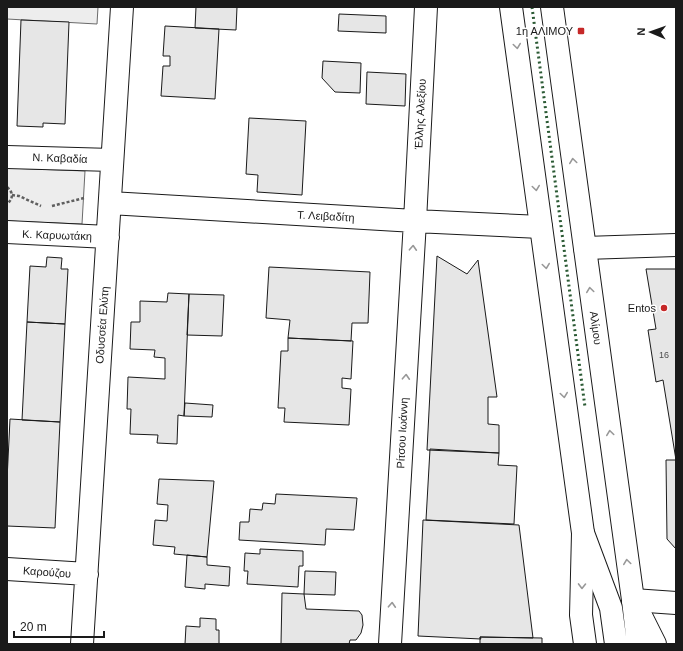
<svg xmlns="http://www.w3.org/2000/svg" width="683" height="651" font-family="Helvetica,sans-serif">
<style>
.built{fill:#ededed;stroke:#6a6a6a}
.building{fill:#e6e6e6;stroke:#1a1a1a}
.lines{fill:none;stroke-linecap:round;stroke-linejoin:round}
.minor-casing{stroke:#1a1a1a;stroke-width:24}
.major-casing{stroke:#1a1a1a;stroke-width:24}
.highway-casing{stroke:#1a1a1a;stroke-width:24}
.path{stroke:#5f5f5f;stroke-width:2.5;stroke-dasharray:3 2;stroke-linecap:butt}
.minor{stroke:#fff;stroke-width:22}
.major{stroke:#fff;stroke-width:22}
.highway{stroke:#fff;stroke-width:22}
.hedge{stroke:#2b5a34;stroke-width:3;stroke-dasharray:2 3;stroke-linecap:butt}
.oneway{stroke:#989898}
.poi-dot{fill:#c62828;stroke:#fff;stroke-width:1.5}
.labels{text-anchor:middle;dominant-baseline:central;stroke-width:3;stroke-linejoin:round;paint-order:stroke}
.number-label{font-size:9px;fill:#4d4d4d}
.poi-label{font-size:11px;fill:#1a1a1a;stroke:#fff;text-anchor:end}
.street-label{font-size:11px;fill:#1a1a1a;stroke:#fff}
</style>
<rect width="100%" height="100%" fill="#fff"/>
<!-- built -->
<path class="built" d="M7,7h91l-1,17 -90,-5z
M7,168l78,3 -3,53 -75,-3z"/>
<!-- building -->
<path class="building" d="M196,7h41l-1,23 -41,-2z
M339,14l47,2v17l-48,-2z
M21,20l48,2 -4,102 -22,-1v4l-26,-1z
M165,26l54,3 -4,70 -54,-3 2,-30h7v-10h-7z
M323,61l38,2 -1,30 -25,-1 -13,-14z
M367,72l39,2 -1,32 -39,-2z
M249,118l57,3 -4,74 -45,-3 1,-17 -12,-1z
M437,256l30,18 11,-14 19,137h-9v27l11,1v28l-72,-3z
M47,257l15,1 -1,11h7l-3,55 -38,-2 3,-56 16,1z
M269,267l101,5 -2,51h-16l-1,18 -63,-3 2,-18 -24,-2z
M646,269h30v191l-13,-80 -7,2 -8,-52 8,-1z
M168,293l21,1 -5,122 -6,-1 -1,29 -20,-1 1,-8 -28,-1 1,-25h-4l1,-32 37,2v-21l-11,-1 1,-7 -25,-1 1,-27h9v-21l27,1z
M189,294l35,1 -2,41 -35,-1z
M27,322l38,2 -5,98 -38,-2z
M288,338l65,3 -2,38 -9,-1v10l9,1 -2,36 -65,-3 1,-14h-7l3,-57h7z
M185,403l28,2 -1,12 -28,-1z
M10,419l50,3 -5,106 -48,-2v-46z
M430,449l69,4 -1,12 19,1 -3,58 -88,-4z
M666,460h10v89l-9,-10z
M159,479l55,2 -7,76 -33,-3 1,-7 -22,-2 2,-25 12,1 1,-16 -11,-1z
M276,494l81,4 -3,32 -28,-1 -1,16 -86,-5 1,-18h9l1,-13 12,1 1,-7 12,1z
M423,520l96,5 14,113 -53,-1 1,2 -63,-3z
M260,549l43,2v15h-4l-1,21 -51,-3 1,-13h-4l1,-18 15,1z
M187,555l20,2v8l23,2 -1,19 -24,-2v5l-20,-2z
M305,571l31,1 -1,23 -31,-1z
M282,593l22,1 2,15 53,2 3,4 1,10 -2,8 -5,7h-6l-1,4h-68z
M200,618l16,1v11h3v14h-34l1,-18 14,1z
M480,637l62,1v6h-62z"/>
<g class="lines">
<defs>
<path id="minor" d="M7,157l105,3
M110,203l305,18 126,6
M7,232l101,5
M585,248l91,-3
M7,569l80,5
M633,600l43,3
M82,644l40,-637
M390,644l25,-423 11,-214"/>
<path id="major" d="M511,7l72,526 -2,82 4,29
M552,7l81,593 22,44"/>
<path id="highway" d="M583,533l28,75 5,36
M633,600l5,44"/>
</defs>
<!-- minor casing -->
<use href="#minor" class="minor-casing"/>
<!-- major casing -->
<use href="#major" class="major-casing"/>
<!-- highway casing -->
<use href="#highway" class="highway-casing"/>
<!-- path -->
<path class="path" d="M7,187c6,5 7,11 0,17
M12,195l7,1 22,10
M52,206l32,-8"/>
<!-- minor -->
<use href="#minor" class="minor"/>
<!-- major -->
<use href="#major" class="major"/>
<!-- highway -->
<use href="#highway" class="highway"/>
<!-- hedge -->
<path class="hedge" d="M532,7l53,400"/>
</g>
<!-- one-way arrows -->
<defs><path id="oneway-chevron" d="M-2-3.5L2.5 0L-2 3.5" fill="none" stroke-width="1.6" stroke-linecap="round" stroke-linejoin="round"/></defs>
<g class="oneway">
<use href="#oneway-chevron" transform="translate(517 46) rotate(82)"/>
<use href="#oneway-chevron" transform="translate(573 161) rotate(-98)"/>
<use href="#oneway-chevron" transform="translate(536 188) rotate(82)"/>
<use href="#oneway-chevron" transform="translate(413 248) rotate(-87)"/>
<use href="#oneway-chevron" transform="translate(546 266) rotate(82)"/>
<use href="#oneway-chevron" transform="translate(590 290) rotate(-98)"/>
<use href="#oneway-chevron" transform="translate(406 377) rotate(-87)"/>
<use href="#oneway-chevron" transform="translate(564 395) rotate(82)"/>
<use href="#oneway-chevron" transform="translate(610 433) rotate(-98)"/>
<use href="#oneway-chevron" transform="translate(627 562) rotate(-98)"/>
<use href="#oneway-chevron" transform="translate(582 586) rotate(91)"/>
<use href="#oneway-chevron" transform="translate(392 605) rotate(-87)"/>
</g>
<!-- markers -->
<g class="poi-dot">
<rect x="577" y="27" width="8" height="8" rx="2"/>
<circle cx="664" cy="308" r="4"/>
</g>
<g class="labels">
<!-- number labels -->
<g class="number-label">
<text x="664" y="355">16</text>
</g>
<!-- poi labels -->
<g class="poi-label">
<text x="573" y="31">1η ΑΛΙΜΟΥ</text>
<text x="656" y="308">Entos</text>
</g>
<!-- street labels -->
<g class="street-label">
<text transform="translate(420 114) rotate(-87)">Έλλης Αλεξίου</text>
<text transform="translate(60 158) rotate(2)">Ν. Καβαδία</text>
<text transform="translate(326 216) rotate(3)">Τ. Λειβαδίτη</text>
<text transform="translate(57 235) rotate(2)">Κ. Καρυωτάκη</text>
<text transform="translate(102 325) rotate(-86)">Οδυσσέα Ελύτη</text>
<text transform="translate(596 328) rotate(82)">Αλίμου</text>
<text transform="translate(402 433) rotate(-87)">Ρίτσου Ιωάννη</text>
<text transform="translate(47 572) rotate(4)">Καρούζου</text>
</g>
</g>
<!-- border -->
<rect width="683" height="651" fill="none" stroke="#1a1a1a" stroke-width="16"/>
<!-- north arrow -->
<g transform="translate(651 32) rotate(272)" stroke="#ffffff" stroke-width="3" paint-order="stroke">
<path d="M0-3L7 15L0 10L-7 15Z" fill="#1a1a1a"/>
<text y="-6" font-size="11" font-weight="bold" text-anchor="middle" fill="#1a1a1a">N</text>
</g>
<!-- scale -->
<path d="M14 631v6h90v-6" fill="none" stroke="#1a1a1a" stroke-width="2"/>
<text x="20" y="631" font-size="12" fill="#1a1a1a" stroke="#ffffff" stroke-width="3" paint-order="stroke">20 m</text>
</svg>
